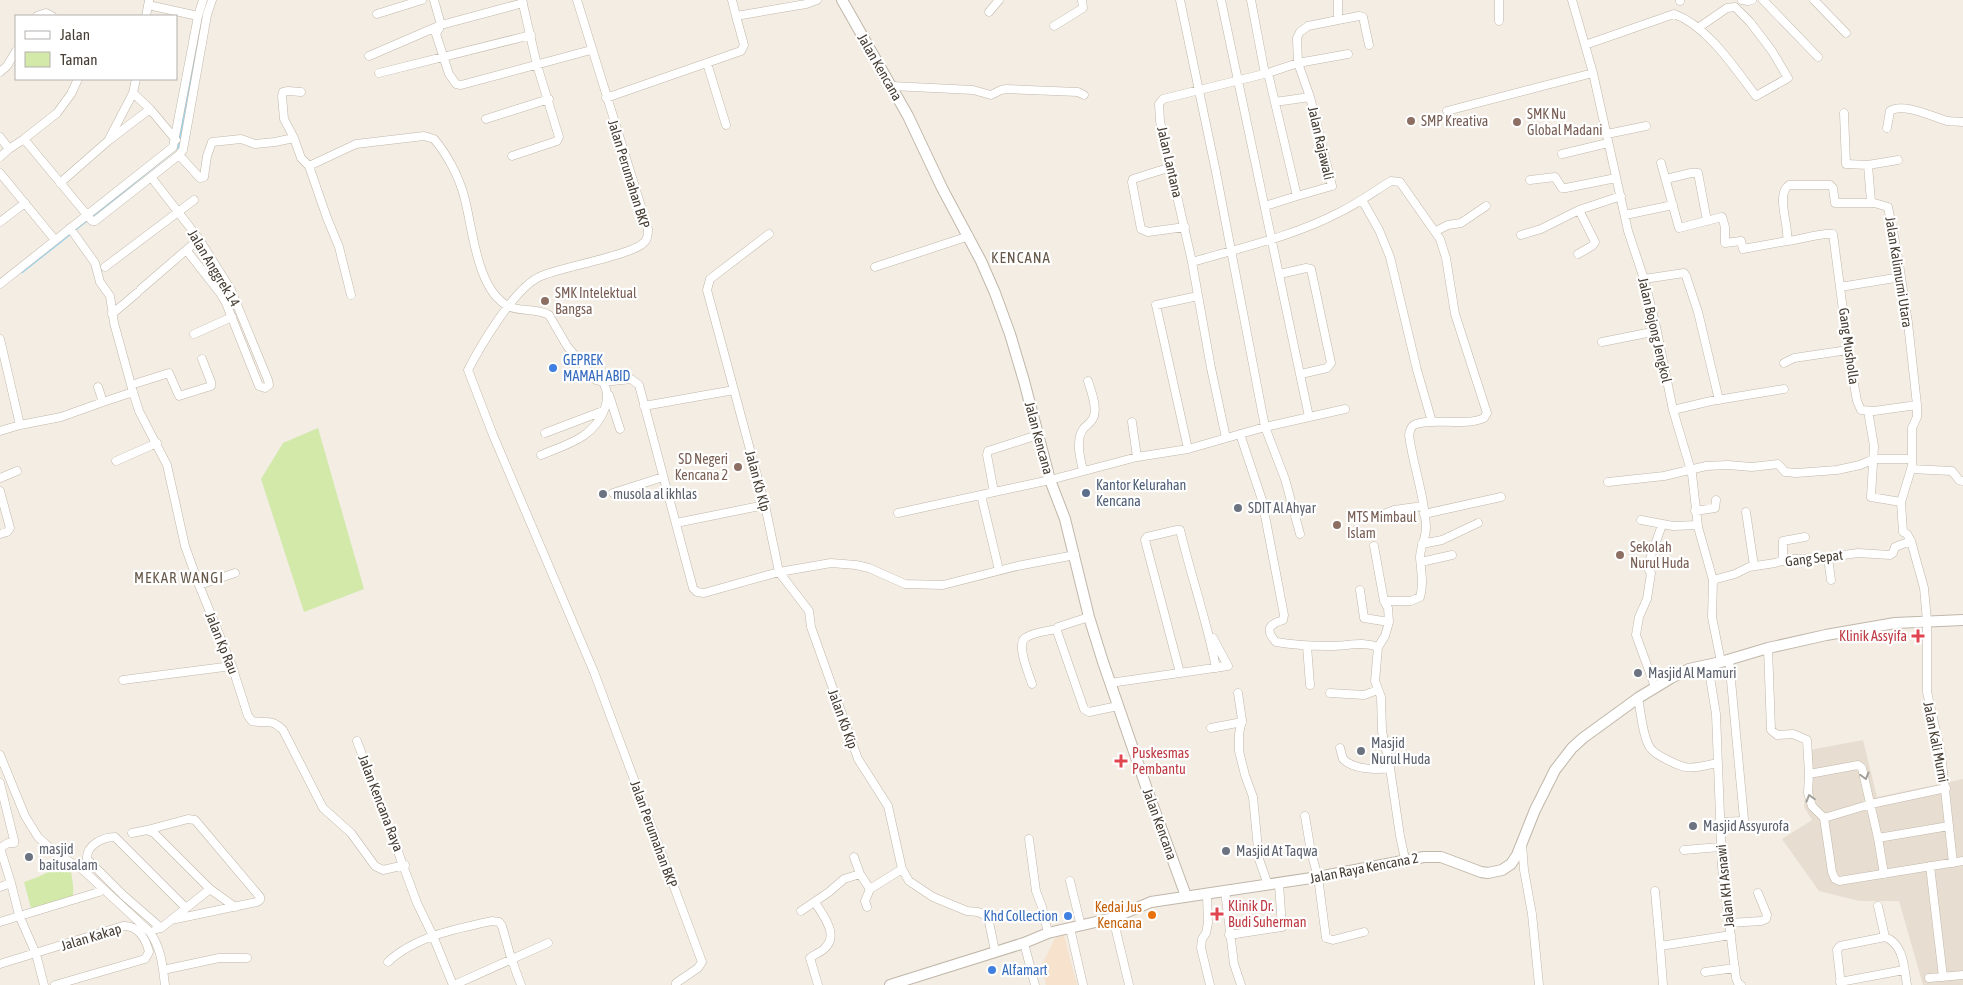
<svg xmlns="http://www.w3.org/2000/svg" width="1963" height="985" font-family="'Asap Condensed',sans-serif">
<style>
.residential{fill:#e7ded1}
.commercial{fill:#f6e2cd}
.green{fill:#d2e9aa}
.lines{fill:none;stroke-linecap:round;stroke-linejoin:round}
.stream{stroke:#9cd7f3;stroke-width:2.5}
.minor-casing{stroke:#c1b7a9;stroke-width:9}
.tertiary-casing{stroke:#c1b7a9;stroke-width:12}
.minor{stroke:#fff;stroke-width:8}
.tertiary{stroke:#fff;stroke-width:10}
.oneway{stroke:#a29e99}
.education-dot{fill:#8d6e63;stroke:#fff;stroke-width:2}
.shop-dot{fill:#3f7fe0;stroke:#fff;stroke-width:2}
.service-dot{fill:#5c6f8a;stroke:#fff;stroke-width:2}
.worship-dot{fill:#6b7280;stroke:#fff;stroke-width:2}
.health-dot{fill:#e0444e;stroke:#fff;stroke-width:2}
.food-dot{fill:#e8710a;stroke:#fff;stroke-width:2}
.labels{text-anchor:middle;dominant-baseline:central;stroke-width:4.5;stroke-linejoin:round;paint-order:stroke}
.street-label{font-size:14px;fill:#453d33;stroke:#fff}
.education-label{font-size:14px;fill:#785e54;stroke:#fff;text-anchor:start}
.shop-label{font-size:14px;fill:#366cbe;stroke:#fff;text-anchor:start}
.service-label{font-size:14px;fill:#4e5e75;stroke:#fff;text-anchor:start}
.worship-label{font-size:14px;fill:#5b616d;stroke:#fff;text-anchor:start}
.health-label{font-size:14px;fill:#be3a42;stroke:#fff;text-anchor:start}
.food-label{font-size:14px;fill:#c56008;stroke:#fff;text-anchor:end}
.neighbourhood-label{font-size:15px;letter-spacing:1px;fill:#685a4a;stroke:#fff}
</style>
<rect width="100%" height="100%" fill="#f3ede4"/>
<!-- residential -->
<path class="residential" d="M1863,740l14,57 86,-18v206h-40l-24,-84h-40l-40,-10 -37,-52 30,-19 -8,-13 6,-57z"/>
<!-- commercial -->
<path class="commercial" d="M1064,935l13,50h-31l-4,-20 13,-27z"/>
<!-- green -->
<path class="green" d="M318,428l46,161 -60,23 -43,-133 22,-36z
M65,864l5,3c2,11 4,19 3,30l-42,11 -7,-26 14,-5z"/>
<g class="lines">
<!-- stream -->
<path class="stream" d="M93,216l85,-69 23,-117
M76,229l10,-8
M22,272l48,-38"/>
<defs>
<path id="minor" d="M434,0l7,25 -5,9 13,40 7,10 5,1 130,-35
M577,0l71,229c0,3 0,8 -2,11 -7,15 -89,27 -107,37 -25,12 -58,68 -71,93l25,65 101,237 108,290 -4,6 -22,15v2
M732,0l4,16
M1180,0l36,172 49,255 20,52 15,55
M1221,0l88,417
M1251,0l14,74
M1499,0v21
M1572,0l21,73 35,158 16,48 11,43 18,88 19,64 6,53 15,53 -1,37 9,45
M1680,0v1
M1742,0l6,1 4,-1
M1763,0l55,57
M1814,0l32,33
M148,5l50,11
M989,12l10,-12
M377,14l45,-14
M37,16l9,-3 6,3
M146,16l3,-15
M1338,20l21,-4 4,1 6,28
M1054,26l29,-18 -1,-8
M1585,45l89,-31c34,12 61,55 82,82l32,-18 -16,-27 -22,-29 -15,-15 -8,1 -29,20
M369,56l72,-31 82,-22
M707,63l19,62
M0,72l7,-6 9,-15
M379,73l152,-38
M1268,73l29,123 35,-10 -22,-89 -12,-34 -1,-25 3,-6 8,-6 30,-6v-20
M892,86l81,4 18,5 10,-5 5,-1 72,3 6,3
M133,93l17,16 26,31
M606,98l135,-47 3,-6 -8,-29 70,-12 11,-4
M1275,102l35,-5
M1447,111l146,-38
M1844,113l2,51 22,1 3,37 17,5 9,44 11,72 9,82v12l-5,11v38l-11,36 2,30 4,2 4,7 13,47 3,33v71l14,61 12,110
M486,119l63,-20
M1887,128l3,-17c13,-9 43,6 57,10 5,1 11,0 16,1
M1607,134l39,-8
M0,137l9,12 15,-10 68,82h3l84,-66 4,-5 24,-135 5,-15
M294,138l-10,-19 -2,-23 1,-4 5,-1 13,1
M24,139l33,-26 14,-19 7,-15
M109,139l24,-46 3,-14
M1562,154l46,-11
M179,155l21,23 4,-1 3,-21 5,-14 29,-3 14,5 20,-2 19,-4 7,20 8,8 18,52 12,29 12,48
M512,156l45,-15 2,-4 -22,-72 -15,-65
M0,157l9,-8
M1661,163l18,65 43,-11 3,10v16l16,-2 2,8 44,-8c3,-13 -12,-47 2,-56h41l3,3 2,15h37
M1868,165l30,-5
M309,166l47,-22 68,-8 10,3c13,15 25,38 30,57 9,32 12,93 44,110 12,6 29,2 41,9l18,31 29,34 7,2 28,-3 8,6 54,203 4,4 7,1 75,-21 52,-9 25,2 13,3 36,16 38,1 74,-19 58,-11
M1171,167l-38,12 -1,3 9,47 7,3 37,-5
M0,173l55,67
M151,177l48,62 32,51 37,90 1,5 -4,3 -6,-2 -33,-83 -6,-10 -33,-42
M1666,179l25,-6h7l9,48
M1530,180l25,-3 7,11h4l50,-10
M60,183l48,-42 42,-32
M1362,200l17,30 11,27 27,113 15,52
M1265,206l32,-10
M1625,215l48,-10
M0,222l25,-19
M70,228l25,35 5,19 10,14 4,27 19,69 6,19 28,54 18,81 14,39 33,81 16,50 4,5c15,3 19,-3 31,9l40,78 28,25 24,33 8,4 22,-5
M1436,231l12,-6 13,-2 25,-17
M769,234l-59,45 -3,11 58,215 14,67 30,39 2,16 47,132 30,47 14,63 7,12 24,16 34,14 11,1 7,3 4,7 6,29
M1521,235l20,-6 38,-19 42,-14
M1787,241c11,-1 38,-9 46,-7l7,53
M1578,254l14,-8 3,-4 -16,-32
M1192,262l-32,-141 -1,-17 4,-5 105,-26 30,-10 50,-9
M105,267l89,-67
M875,267l94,-31
M1280,274l26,-6 5,1 20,94 -4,5 -26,6
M1901,277l-61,10 8,63 9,51 4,9 13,1 43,-6
M1644,279l40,-6 2,3 12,36 21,88
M0,284l173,-137 25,-131 5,-16
M141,289l58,-50
M112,314l25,-21
M194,334l38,-17
M0,339l20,86 -20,6
M1602,342l55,-11
M1784,363l10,-5 54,-8
M131,385l38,-12 10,23 32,-10v-4l-9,-23
M98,387l5,15 30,-10
M609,395l11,34
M644,406l90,-16
M1673,410l38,-9 73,-12
M1868,411l6,35 -3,51 30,5
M1132,422l5,35
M20,425l41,-8 42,-15
M545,433l58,-22
M1240,434l22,66 22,115 -1,5c-13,4 -19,9 -7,22 18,3 37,4 55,4 17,0 31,-5 47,1
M1226,438l-15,-70 -19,-106c48,-14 102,-26 146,-49 19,-9 35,-21 53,-32l9,1 40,57 6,19 9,56 32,99 -3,5c-19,9 -54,-1 -70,7 -4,2 -4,7 -5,10 4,31 16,61 17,93 0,10 -6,19 -6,30 1,13 4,26 0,39l-9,4h-27l4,7 1,14 -4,14 -7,11 -3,34 6,16 1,34 8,37 10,68 5,23
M1188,449l-32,-144 42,-9
M541,455c27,-11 53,-17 64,-47 3,-10 3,-17 -2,-26
M116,461l41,-18
M1911,469l41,2 7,9 4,1
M1083,470c-3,-12 -8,-31 1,-42 4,-4 8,-6 10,-12 3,-11 -3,-25 -6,-35
M0,478l17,-7
M1608,482l56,-6 42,-10 22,-1 24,2 26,-3 7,8 11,1 41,-3 23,-5 14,-6h38
M0,491l10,37 -3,4 -7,2
M994,492l-7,-37 1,-4 50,-16
M613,493l50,-16
M981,495l18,75
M1695,511l20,-3 1,-8
M1746,512l8,54
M898,513l152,-33 87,-23 51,-8 77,-22 80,-18
M1424,514l77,-17
M1376,517l18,-7 29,-4
M1641,520l32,6 25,-1
M676,523l89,-18
M1422,544l20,-4 36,-17
M1374,546l10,55
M1828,558l3,22
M1783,561v-20l22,-4
M1421,562l31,-7
M1713,580l22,-6 14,-7 26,-4 13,-4 34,-1 36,-5 32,2 3,-2 2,-6 16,-6
M199,585l36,-12
M1360,590l4,28 25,4
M1089,617l-31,10 -1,4 27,78 5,3 29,-6
M1307,646l3,39
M1768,648l3,82 6,5 16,-1 14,6 2,34 -1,19 4,13 12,12 8,54 3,7 4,2 124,-20
M1708,665l8,49 6,153 14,111 2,5 3,2
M1180,673l-35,-133 2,-3 30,-7h3c11,46 27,91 36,138
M123,680l109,-14
M1110,683l118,-17 -15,-28
M1032,684c-3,-10 -16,-39 -7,-46 8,-6 23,-7 32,-9
M1655,687l-19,-52 3,-18 8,-18 4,-26 -4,-6 15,-42
M1238,693l4,27 -3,14v17l6,24 8,22 6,62 9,26
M1330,693l34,2 14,-5
M1638,698c3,15 4,33 10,46 3,7 8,10 14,13 25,14 28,12 55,6
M1211,728l31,-6
M357,741l60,162 16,33 20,49
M1340,748l3,11c11,11 34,11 47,9
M0,755l25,61 13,21 16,15 29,18 67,62c12,19 12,31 15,53
M1809,774l49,-9 4,3 16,70 6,36
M0,783l14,57v3h-6l-8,5
M1305,816l6,36 7,25 8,61 7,2 31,-8
M1824,818l47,-14 75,-16
M1719,822l24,-1 1,-2 -15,-160
M147,830l41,-11 7,1 65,77v3l-3,2 -86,18
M132,833l15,-3 7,3 56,56 25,18
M1878,838l71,-12
M1029,839l7,52 6,16 6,26
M1522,844l2,26 8,44 7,71
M0,848l11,35 8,32 17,39 8,31
M1684,850l36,-3
M854,857l6,17 10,15
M1930,866l13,111
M1070,881l11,45
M0,887l11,-4
M1225,891l9,73 7,21
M1655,891l5,55
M1207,895l1,28 -2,10 -4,6 -1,9 9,37
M815,902c8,14 25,33 9,47 -4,4 -10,5 -14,9l8,27
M1878,906l7,31c19,7 19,31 22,48
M867,907l-2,-6 5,-12 32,-20
M801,911l28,-19 15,-13 16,-5
M1113,918l16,67
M0,922l99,-30
M1729,923l32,-2 5,-2 1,-4 -9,-22
M161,928l-38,-33 -36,-36c-1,-14 16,-22 28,-22l71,71
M1070,928l13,57
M156,929l5,-1 49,-39
M1229,935l53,-8 -3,-43
M1024,943l11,42
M388,962c26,-25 70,-34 104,-41l7,1 3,4 9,32 10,27
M0,964l123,-38c15,-1 23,13 26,26l-4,7 -90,26
M163,970l56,-12h28
M1705,972l30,-4
M1929,978l34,-3
M1840,982l64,-12
M454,985l94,-42
M1663,985l-3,-39 71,-11
M1841,985l-4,-35 3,-4 45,-9"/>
<path id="tertiary" d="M842,0l66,116 34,72 39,73 14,32 15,41 14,47 26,99 15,39 24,98 14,45 46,133 37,101
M890,985l134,-42 24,-10 65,-15 38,-16 167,-25 106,-20h17l40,15 7,1 14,-3 9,-6 6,-9 18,-45 20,-40 17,-22 11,-10 55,-40 33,-20 18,-9 32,-7 47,-14 58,-13 69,-12 68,-3"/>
</defs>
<!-- minor casing -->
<use href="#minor" class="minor-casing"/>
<!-- tertiary casing -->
<use href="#tertiary" class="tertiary-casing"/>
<!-- minor -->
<use href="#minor" class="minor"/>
<!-- tertiary -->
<use href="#tertiary" class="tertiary"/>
</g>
<!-- one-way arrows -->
<defs><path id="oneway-chevron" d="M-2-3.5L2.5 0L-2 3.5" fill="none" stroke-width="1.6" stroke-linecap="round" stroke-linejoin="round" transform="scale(1.25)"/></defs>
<g class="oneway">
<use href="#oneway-chevron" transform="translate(1865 776) rotate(75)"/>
<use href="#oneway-chevron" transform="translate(1810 798) rotate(-106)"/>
</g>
<!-- markers -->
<g class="education-dot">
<circle cx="1411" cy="121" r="5"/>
<circle cx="1517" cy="122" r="5"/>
<circle cx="545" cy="301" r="5"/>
<circle cx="738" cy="467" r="5"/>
<circle cx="1337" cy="525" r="5"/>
<circle cx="1620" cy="555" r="5"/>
</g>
<g class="shop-dot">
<circle cx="553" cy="368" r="5"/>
<circle cx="1068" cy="916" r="5"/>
<circle cx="992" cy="970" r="5"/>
</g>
<circle class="service-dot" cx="1086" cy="493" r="5"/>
<g class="worship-dot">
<circle cx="603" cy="494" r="5"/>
<circle cx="1238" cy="508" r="5"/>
<circle cx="1638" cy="673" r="5"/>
<circle cx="1361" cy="751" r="5"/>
<circle cx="1693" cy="826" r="5"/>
<circle cx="1226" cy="851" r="5"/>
<circle cx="29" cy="857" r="5"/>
</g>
<g class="health-dot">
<path d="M1915.5 628.5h5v5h5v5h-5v5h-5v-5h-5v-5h5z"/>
<path d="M1118.5 753.5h5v5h5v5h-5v5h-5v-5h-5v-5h5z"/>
<path d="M1214.5 906.5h5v5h5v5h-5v5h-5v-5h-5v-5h5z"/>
</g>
<circle class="food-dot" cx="1152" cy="915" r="5"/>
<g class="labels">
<!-- street labels -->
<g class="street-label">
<text transform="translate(880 67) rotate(60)">Jalan Kencana</text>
<text transform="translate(1321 143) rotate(77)">Jalan Rajawali</text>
<text transform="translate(1170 162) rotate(77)">Jalan Lantana</text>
<text transform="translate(629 174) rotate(73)">Jalan Perumahan BKP</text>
<text transform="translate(214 268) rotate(59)">Jalan Anggrek 14</text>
<text transform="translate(1899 272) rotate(81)">Jalan Kalimurni Utara</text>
<text transform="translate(1655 330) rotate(77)">Jalan Bojong Jengkol</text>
<text transform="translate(1849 346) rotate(82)">Gang Musholla</text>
<text transform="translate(1039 438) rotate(75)">Jalan Kencana</text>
<text transform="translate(758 481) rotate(75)">Jalan Kb Klp</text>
<text transform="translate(1814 558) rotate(-7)">Gang Sepat</text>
<text transform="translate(222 643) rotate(68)">Jalan Kp Rau</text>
<text transform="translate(843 719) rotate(70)">Jalan Kb Kip</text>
<text transform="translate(1936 742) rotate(79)">Jalan Kali Murni</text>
<text transform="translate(381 803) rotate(69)">Jalan Kencana Raya</text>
<text transform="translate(1160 824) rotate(70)">Jalan Kencana</text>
<text transform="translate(654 834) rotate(70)">Jalan Perumahan BKP</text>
<text transform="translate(1364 868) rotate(-11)">Jalan Raya Kencana 2</text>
<text transform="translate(1725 886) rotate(-96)">Jalan KH Asnawi</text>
<text transform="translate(91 937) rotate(-17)">Jalan Kakap</text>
</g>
<!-- education labels -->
<g class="education-label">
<text x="1527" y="114">SMK Nu<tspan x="1527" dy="16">Global Madani</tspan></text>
<text x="1421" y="121">SMP Kreativa</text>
<text x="555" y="293">SMK Intelektual<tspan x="555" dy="16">Bangsa</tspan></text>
<text x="728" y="459" text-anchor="end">SD Negeri<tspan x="728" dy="16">Kencana 2</tspan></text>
<text x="1347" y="517">MTS Mimbaul<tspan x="1347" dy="16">Islam</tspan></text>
<text x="1630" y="547">Sekolah<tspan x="1630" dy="16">Nurul Huda</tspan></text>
</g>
<!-- shop labels -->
<g class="shop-label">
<text x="563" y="360">GEPREK<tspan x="563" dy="16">MAMAH ABID</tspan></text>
<text x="1058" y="916" text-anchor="end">Khd Collection</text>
<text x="1002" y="970">Alfamart</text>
</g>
<!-- service labels -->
<g class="service-label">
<text x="1096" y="485">Kantor Kelurahan<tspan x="1096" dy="16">Kencana</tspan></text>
</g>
<!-- worship labels -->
<g class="worship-label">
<text x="613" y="494">musola al ikhlas</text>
<text x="1248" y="508">SDIT Al Ahyar</text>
<text x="1648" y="673">Masjid Al Mamuri</text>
<text x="1371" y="743">Masjid<tspan x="1371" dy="16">Nurul Huda</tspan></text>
<text x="1703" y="826">Masjid Assyurofa</text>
<text x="39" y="849">masjid<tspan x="39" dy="16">baitusalam</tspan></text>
<text x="1236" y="851">Masjid At Taqwa</text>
</g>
<!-- health labels -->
<g class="health-label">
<text x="1907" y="636" text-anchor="end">Klinik Assyifa</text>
<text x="1132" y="753">Puskesmas<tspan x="1132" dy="16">Pembantu</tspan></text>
<text x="1228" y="906">Klinik Dr.<tspan x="1228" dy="16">Budi Suherman</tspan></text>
</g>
<!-- food labels -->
<g class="food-label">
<text x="1142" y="907">Kedai Jus<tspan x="1142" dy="16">Kencana</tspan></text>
</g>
<!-- neighbourhood labels -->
<g class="neighbourhood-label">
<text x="1021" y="257">KENCANA</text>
<text x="179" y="577">MEKAR WANGI</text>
</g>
</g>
<!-- legend -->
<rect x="15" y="15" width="162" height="65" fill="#ffffff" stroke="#b5b1ad"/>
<rect x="25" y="31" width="25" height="8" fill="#ffffff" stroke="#b5b1ad"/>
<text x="60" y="40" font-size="15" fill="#453d33">Jalan</text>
<rect x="25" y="52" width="25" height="15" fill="#d2e9aa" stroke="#b5b1ad"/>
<text x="60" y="65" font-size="15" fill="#453d33">Taman</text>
</svg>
